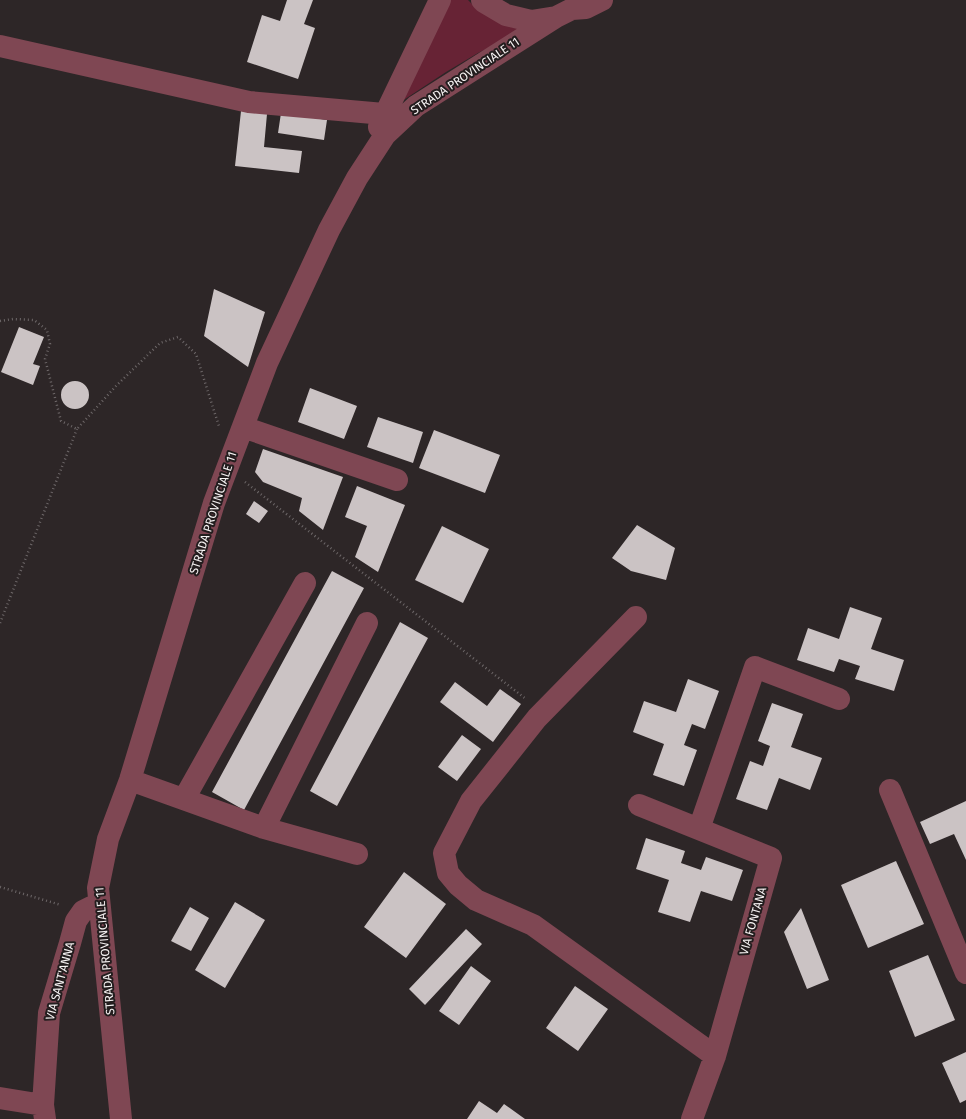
<svg xmlns="http://www.w3.org/2000/svg" width="966" height="1119" font-family="'Fira Sans',sans-serif">
<style>
.green{fill:#672335}
.building{fill:#cbc3c4}
.lines{fill:none;stroke-linecap:round;stroke-linejoin:round}
.path{stroke:#6e6869;stroke-width:2.5;stroke-dasharray:1 3;stroke-linecap:butt}
.minor{stroke:#7f4753;stroke-width:22}
.labels{text-anchor:middle;dominant-baseline:central;stroke-width:4;stroke-linejoin:round;paint-order:stroke}
.street-label{font-size:12px;fill:#f7f3f3;stroke:#231d1e}
</style>
<rect width="100%" height="100%" fill="#2d2627"/>
<!-- green -->
<path class="green" d="M448,0h20l11,11 38,15 1,8 -40,19 -32,19 -53,35z"/>
<!-- building -->
<path class="building" d="M287,0h26l-9,24 11,4 -17,51 -51,-17 15,-47 18,6z
M241,111l26,3 -3,33 38,4 -3,22 -64,-7z
M281,113l46,7 -3,20 -46,-7z
M214,289l51,23 -17,55 -44,-31z
M19,327l25,10 -11,27 7,2 -7,19 -32,-13z
M61 395a14 14 0 1 1 28 0a14 14 0 1 1-28 0Z
M310,388l47,18 -13,33 -46,-17z
M378,417l45,15 -10,31 -46,-16z
M434,430l66,25 -15,38 -66,-25z
M263,449l80,28 -20,53 -24,-19 3,-13 -39,-16 -8,-10z
M357,486l48,19 -27,67 -23,-15 12,-31 -22,-9z
M254,501l14,10 -9,12 -13,-9z
M637,525l38,23 -9,32 -35,-9 -19,-13z
M442,526l47,23 -26,54 -48,-23z
M332,571l32,17 -120,222 -32,-18z
M850,607l32,11 -11,31 33,11 -10,31 -39,-12 5,-13 -21,-7 -5,13 -37,-12 11,-32 31,11z
M400,622l28,16 -91,168 -27,-15z
M688,679l31,12 -14,38 -13,-5 -8,21 13,5 -13,36 -31,-11 11,-31 -31,-12 11,-31 32,11z
M455,682l32,24 13,-17 21,15 -28,38 -53,-40z
M772,703l31,11 -12,33 31,11 -12,32 -31,-12 -12,32 -31,-11 14,-38 13,5 7,-20 -12,-5z
M462,735l19,14 -24,32 -19,-14z
M966,801v59l-12,-26 -24,10 -10,-22z
M646,838l39,13 -4,12 20,7 5,-13 37,13 -11,31 -31,-10 -11,31 -32,-10 11,-32 -33,-11z
M896,861l28,63 -56,24 -27,-63z
M404,872l42,32 -40,54 -42,-31z
M235,902l30,18 -40,68 -30,-18z
M190,907l19,11 -18,33 -20,-10z
M801,908l28,72 -22,9 -23,-57z
M466,929l16,15 -57,61 -16,-16z
M928,955l27,65 -40,17 -26,-66z
M471,966l20,15 -32,44 -20,-14z
M575,986l33,23 -30,42 -32,-23z
M966,1052v48l-6,3 -18,-40z
M479,1101l18,12 7,-9 21,15h-58z"/>
<g class="lines">
<!-- path -->
<path class="path" d="M0,321l13,-2 21,1 13,10 3,14 -5,15 16,62 16,8 39,-43 44,-43 18,-6 18,17 19,60 4,12
M245,482l281,217
M0,623l77,-194
M0,887l61,18"/>
<!-- minor -->
<path class="minor" d="M482,0l2,2 22,13 25,6 25,-4 16,-8 10,-9
M572,9l14,-1 16,-8
M0,46l249,56 135,12
M379,127l61,-127
M243,427l154,53
M636,617l-99,101 -66,83 -27,52 4,20 10,12 18,15 57,25 182,131
M130,780l134,48 103,-205
M890,790l76,183
M184,799l121,-216
M639,805l132,53 -56,198 -23,63
M264,828l93,26
M699,829l56,-162 84,32
M0,1098l43,7
M45,1119l-2,-14 6,-92 21,-70 6,-22 7,-10 8,-4h8
M121,1119l-23,-231 10,-49 22,-59 84,-277 53,-140 62,-133 28,-52 28,-43 31,-29 140,-89"/>
</g>
<g class="labels">
<!-- street labels -->
<g class="street-label">
<text transform="translate(465 76) rotate(-34)">STRADA PROVINCIALE 11</text>
<text transform="translate(213 513) rotate(-72)">STRADA PROVINCIALE 11</text>
<text transform="translate(753 921) rotate(-74)">VIA FONTANA</text>
<text transform="translate(105 951) rotate(-95)">STRADA PROVINCIALE 11</text>
<text transform="translate(60 981) rotate(-75)">VIA SANT'ANNA</text>
</g>
</g>
</svg>
